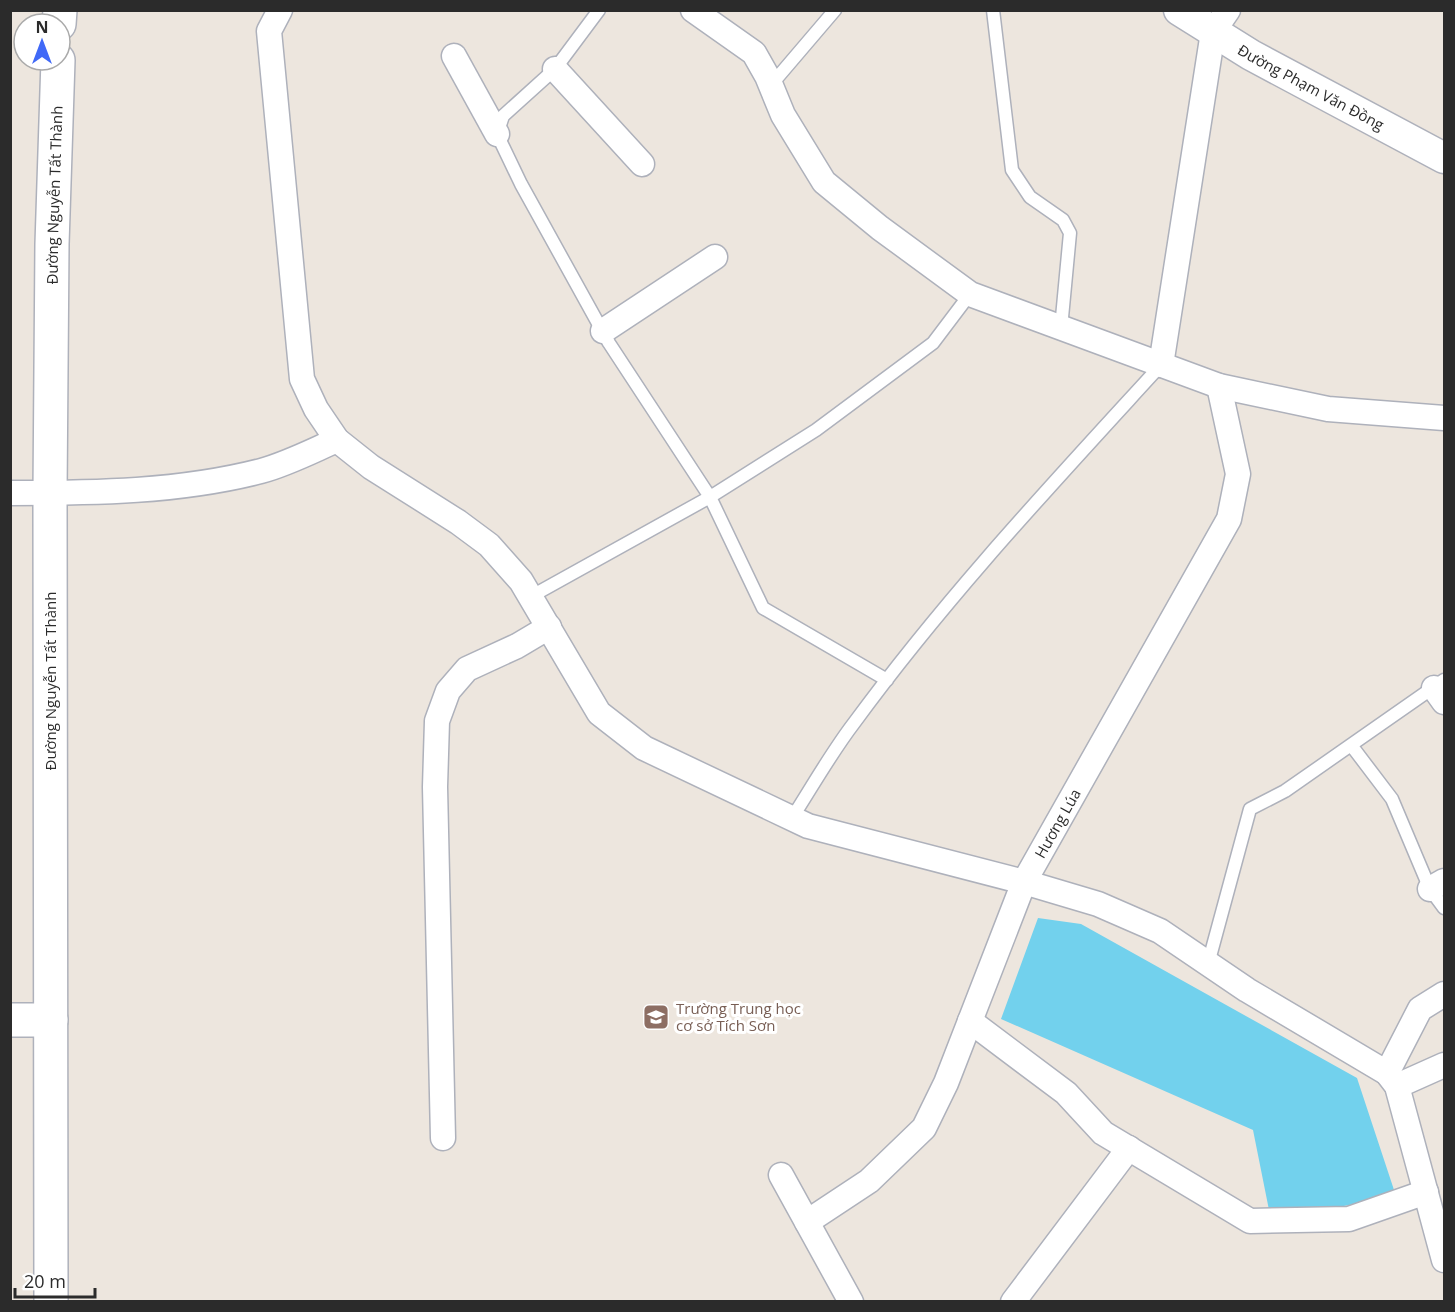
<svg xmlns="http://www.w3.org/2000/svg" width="1455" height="1312" font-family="'Open Sans',sans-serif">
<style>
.water{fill:#72d1ed}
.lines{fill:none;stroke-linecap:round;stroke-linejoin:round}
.service-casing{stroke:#aeb1bb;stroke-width:15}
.minor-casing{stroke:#aeb1bb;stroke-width:27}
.tertiary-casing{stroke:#aeb1bb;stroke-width:33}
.secondary-casing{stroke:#aeb1bb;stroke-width:36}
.service{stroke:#fff;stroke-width:12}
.minor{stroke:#fff;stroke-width:24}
.tertiary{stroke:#fff;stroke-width:30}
.secondary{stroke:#fff;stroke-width:33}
.labels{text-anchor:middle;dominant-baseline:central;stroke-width:6;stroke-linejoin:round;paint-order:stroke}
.street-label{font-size:15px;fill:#2b2b2b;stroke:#fff}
.education-label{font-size:15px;fill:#785e54;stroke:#fff;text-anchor:start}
</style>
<rect width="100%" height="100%" fill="#ede6de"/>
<!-- water -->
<path class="water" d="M1038,918l43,6 276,154 39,118 -125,24 -18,-90 -252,-111z"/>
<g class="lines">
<defs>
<path id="service" d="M599,10l-44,59 -52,47 -6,18 24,50 88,159 101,154 53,111 124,72
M993,10l19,160 18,27 33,23 7,13 -9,95
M771,85l64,-75
M530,597l180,-100 106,-67 117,-87 37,-49
M1351,745l41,54 38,90 14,19
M792,818c20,-31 39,-65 62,-95 93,-127 201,-242 307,-358
M1208,964l42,-155 35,-18 159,-111"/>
<g id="minor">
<path d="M280,10l-11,21 33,348 14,30 21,31 34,27 87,55 31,23 32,36 78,132 45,35 164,78 216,56 74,22 62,27 87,59 140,83 10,13 47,174"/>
<path d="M693,10l61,43 13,23 16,39 41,67 56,46 90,66 249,92 109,23 116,9"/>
<path d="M454,56l43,78"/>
<path d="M555,69l87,95"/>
<path d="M603,331l112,-74"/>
<path d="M1161,365l52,-333 15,-22"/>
<path d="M10,493c84,0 170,-1 251,-22 26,-7 51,-20 76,-31"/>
<path d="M1434,688l10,14"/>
<path d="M1430,889l14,-8"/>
<path d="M970,1021l96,72 37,40 147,88 99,-2 77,-27"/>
<path d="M1387,1073l33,-64 24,-15"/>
<path d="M1397,1086l47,-21"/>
<path d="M443,1138l-8,-351 2,-66 11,-30 19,-22 50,-23 32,-19"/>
<path d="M781,1175l70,127"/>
<path id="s1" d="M807,1222l62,-41 55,-53 22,-45 78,-201 205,-363 9,-45 -19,-88"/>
<path d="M1013,1302l116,-154"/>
</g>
<g id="tertiary">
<path id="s2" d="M1179,10l72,45 193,103"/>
</g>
<g id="secondary">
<path d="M59,24l1,-14"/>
<path d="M10,1020h41"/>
<path id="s3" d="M51,1302l-1,-809 2,-249 6,-184"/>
</g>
</defs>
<!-- service casing -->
<use href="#service" class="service-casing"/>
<!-- minor casing -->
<use href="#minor" class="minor-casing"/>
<!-- tertiary casing -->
<use href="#tertiary" class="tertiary-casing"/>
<!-- secondary casing -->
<use href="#secondary" class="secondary-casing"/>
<!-- service -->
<use href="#service" class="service"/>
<!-- minor -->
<use href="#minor" class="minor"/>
<!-- tertiary -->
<use href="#tertiary" class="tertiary"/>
<!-- secondary -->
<use href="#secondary" class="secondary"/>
</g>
<!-- icons -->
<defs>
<symbol id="school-square" viewBox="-11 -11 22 22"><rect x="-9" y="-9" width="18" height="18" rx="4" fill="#8d6e63" stroke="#fff"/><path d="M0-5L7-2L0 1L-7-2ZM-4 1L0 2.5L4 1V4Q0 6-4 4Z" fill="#fff"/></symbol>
</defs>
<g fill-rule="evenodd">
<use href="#school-square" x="641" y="1002" width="30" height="30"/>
</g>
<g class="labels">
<!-- street labels -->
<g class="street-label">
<text stroke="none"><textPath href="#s2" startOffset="153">Đường Phạm Văn Đồng</textPath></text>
<text stroke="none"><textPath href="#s3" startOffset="1107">Đường Nguyễn Tất Thành</textPath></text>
<text transform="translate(50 681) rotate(-90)">Đường Nguyễn Tất Thành</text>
<text stroke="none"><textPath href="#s1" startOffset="484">Hương Lúa</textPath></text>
</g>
<!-- education labels -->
<g class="education-label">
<text x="676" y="1008">Trường Trung học<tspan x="676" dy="17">cơ sở Tích Sơn</tspan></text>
</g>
</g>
<!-- border -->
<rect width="1455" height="1312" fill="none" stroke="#2b2b2b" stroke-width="24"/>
<!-- north arrow -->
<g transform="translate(42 42)"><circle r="28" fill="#ffffff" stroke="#aaaaaa" stroke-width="1.5"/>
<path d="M0-4.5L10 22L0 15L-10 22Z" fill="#4069f7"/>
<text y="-9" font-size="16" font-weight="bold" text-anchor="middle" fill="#2b2b2b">N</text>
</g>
<!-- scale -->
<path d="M15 1288v9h80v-9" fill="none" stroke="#2b2b2b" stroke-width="3"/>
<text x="24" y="1288" font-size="18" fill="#2b2b2b" stroke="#ffffff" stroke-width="4.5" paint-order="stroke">20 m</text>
</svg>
